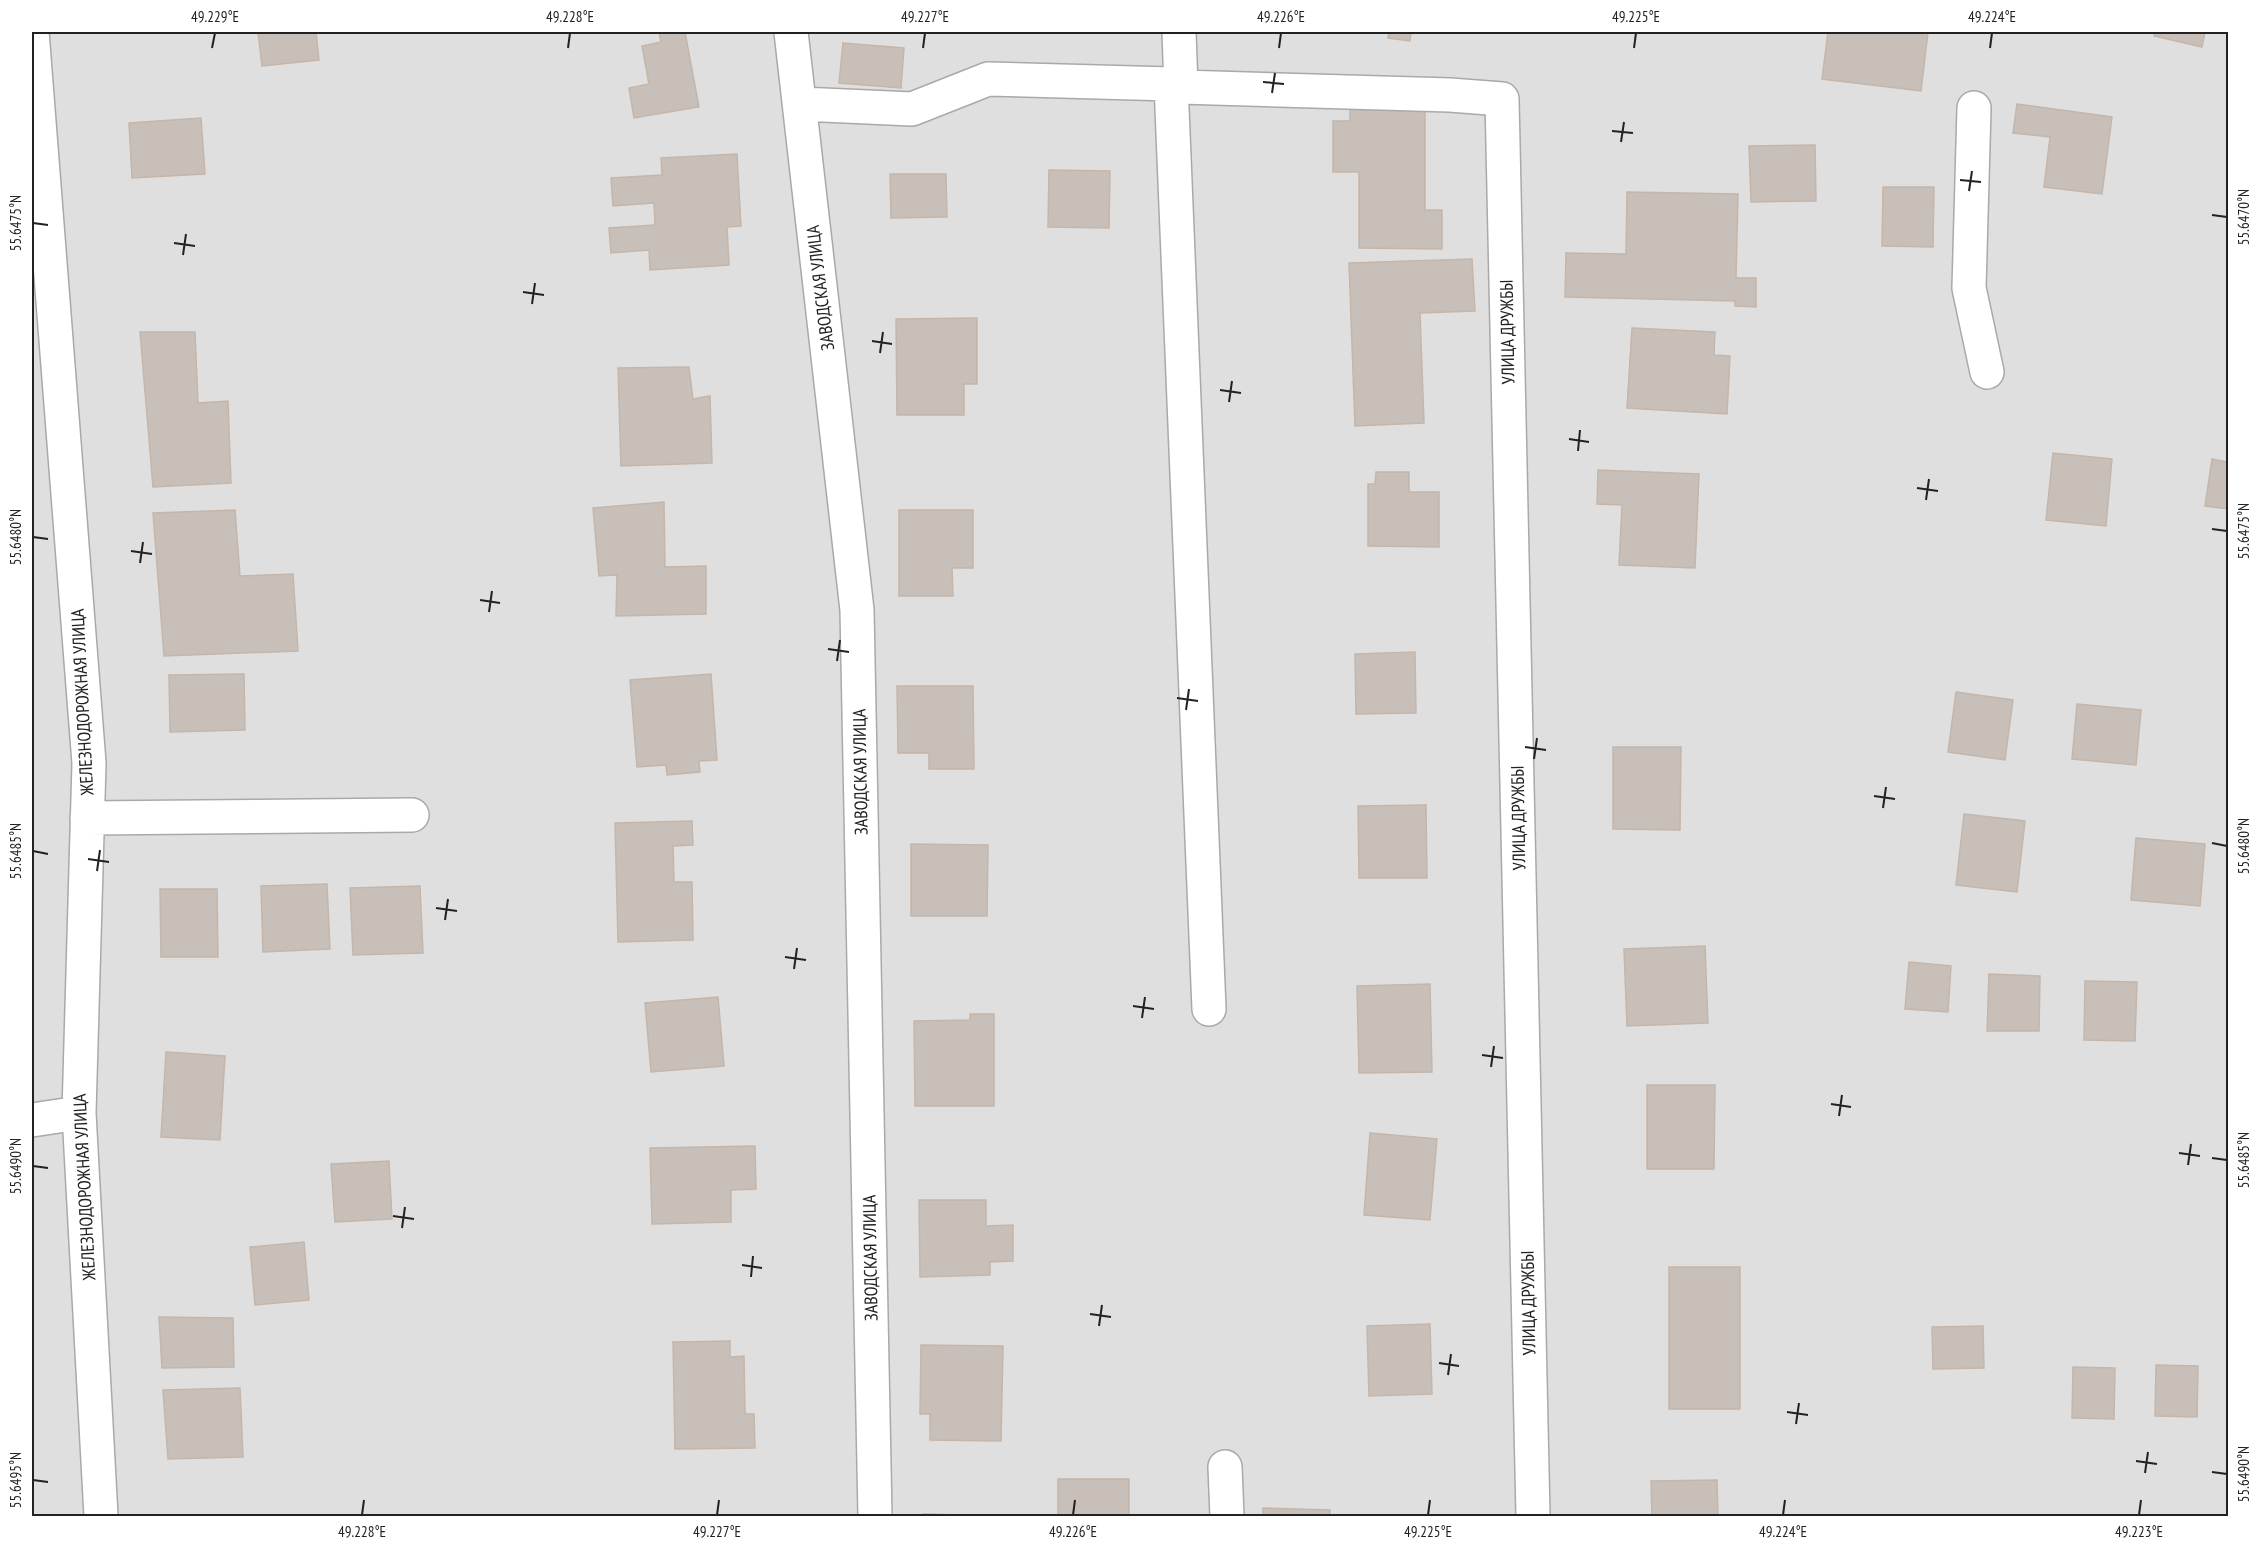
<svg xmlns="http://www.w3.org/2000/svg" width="2260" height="1548" font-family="'PT Sans Narrow',sans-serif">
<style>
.residential{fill:#e0dfdf}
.building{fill:#c7bfb8;stroke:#c4b6ab;stroke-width:1.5}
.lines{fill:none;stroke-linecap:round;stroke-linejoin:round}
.minor-casing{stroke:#a9a9a9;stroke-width:36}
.minor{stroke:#fff;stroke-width:33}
.ticks{fill:none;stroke:#222;stroke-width:2}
.labels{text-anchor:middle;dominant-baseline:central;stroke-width:4.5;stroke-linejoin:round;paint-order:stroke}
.street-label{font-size:18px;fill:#222;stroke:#fff}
.neatline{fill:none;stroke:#222;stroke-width:2}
.ticks-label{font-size:15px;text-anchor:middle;fill:#222}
</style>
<rect width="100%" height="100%" fill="#f2efe9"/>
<!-- residential -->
<path class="residential" d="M32,32h2196v1484h-2196z"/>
<!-- building -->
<path class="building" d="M258,32h58l3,28 -57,6z
M659,32h26l14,75 -65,11 -5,-30 20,-4 -7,-38 19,-4z
M1389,32h22l-1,9 -22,-3z
M1828,32h100l-7,59 -99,-12z
M2155,32h50l-3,15 -48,-11z
M843,43l61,5 -3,40 -62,-5z
M1350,82l75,1v127h17v39l-83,-1v-76h-26v-51h17z
M2017,104l95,13 -10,77 -58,-7 6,-50 -37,-4z
M201,118l4,56 -73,4 -3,-55z
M1815,145l1,56 -65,1 -2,-56z
M737,154l4,72 -14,1 2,38 -79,5 -1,-20 -38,3 -2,-25 46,-3 -1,-22 -41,3 -2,-28 51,-3 -1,-17z
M1049,170l61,1 -1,57 -61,-1z
M890,174h56l1,43 -56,1z
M1883,187h51l-1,60 -51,-1z
M1627,192l111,2 -2,84h20v29l-21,-1v-5l-170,-4 1,-44 60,1z
M1472,259l3,52 -55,2 4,110 -69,3 -6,-163z
M977,318v66h-13v31h-67l-1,-96z
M1632,328l83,4 -1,23 16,1 -3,58 -100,-6z
M140,332h55l3,71 30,-2 3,82 -78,4z
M689,367l4,32 17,-3 2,67 -91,3 -3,-98z
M2053,453l59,6 -6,67 -60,-6z
M2212,459l16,3v47l-23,-3z
M1598,470l101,4 -4,94 -76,-3 3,-60 -25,-1z
M1376,472h33v20h30v55l-71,-1v-62h7z
M664,502l1,65 41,-1v48l-90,2 1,-41 -18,1 -6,-68z
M235,510l5,66 53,-2 5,77 -134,5 -11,-143z
M899,510h74v58h-21l1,28h-54z
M1415,652l1,61 -60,1 -1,-60z
M244,674l1,56 -75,2 -1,-57z
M711,674l6,86 -18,1 1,11 -33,3 -1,-10 -29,2 -7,-87z
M897,686h76l1,83h-45v-16h-31z
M1956,692l57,8 -8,60 -57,-8z
M2077,704l64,6 -5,55 -64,-6z
M1613,747h68l-1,83 -67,-1z
M1426,805l1,73h-68l-1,-72z
M1964,814l61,7 -8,71 -61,-7z
M692,821l1,24 -20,1 1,36h18l1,58 -75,2 -3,-119z
M2136,838l69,6 -5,62 -69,-6z
M911,844l77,1 -1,71h-76z
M327,884l3,65 -67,3 -2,-66z
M420,886l3,67 -70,2 -3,-67z
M160,889h57l1,68h-57z
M1705,946l3,77 -81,3 -3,-77z
M1909,962l42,4 -3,46 -43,-3z
M1989,974l51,2 -1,55h-52z
M2085,981l52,1 -2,59 -51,-1z
M1430,984l2,88 -73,1 -2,-87z
M718,997l6,69 -73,6 -6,-69z
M970,1014h24v92h-79l-1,-85 56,-1z
M166,1052l59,4 -5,84 -59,-3z
M1647,1085h68l-1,84h-67z
M1370,1133l67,6 -7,81 -66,-5z
M755,1146l1,43 -25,1v32l-79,2 -2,-76z
M389,1161l3,58 -57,3 -4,-58z
M919,1200h67v26l27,-1v36l-23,1v13l-70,2z
M304,1242l5,58 -54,5 -5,-58z
M1669,1267h71v142h-71z
M159,1317l74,1 1,49 -72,1z
M1430,1324l2,70 -63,2 -2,-70z
M1983,1326l1,42 -51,1 -1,-42z
M730,1341v16l14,-1 1,58h9l1,34 -80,1 -2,-107z
M921,1345l82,1 -2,95 -71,-1v-26h-10z
M2156,1365l42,1 -1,51 -42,-1z
M2073,1367l42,1 -1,51 -42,-1z
M240,1388l3,69 -75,2 -5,-69z
M1058,1479h71v37h-71z
M1717,1480l1,36h-66l-1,-35z
M1263,1508l67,2v6h-67z
M923,1514l81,2h-81z"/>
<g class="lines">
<defs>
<path id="minor" d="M32,32l57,731 -10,350 22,403
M791,32l66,578 18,906
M1179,32l2,55
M1171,84l38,925
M801,104l111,5 76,-30 183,5 10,3 269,8 52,4 31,1417
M1974,108l-5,180 18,84
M87,818l325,-3
M32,1120l47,-7
M1225,1467l2,49"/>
</defs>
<!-- minor casing -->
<use href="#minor" class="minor-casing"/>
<!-- minor -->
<use href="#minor" class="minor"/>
</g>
<!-- ticks -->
<path class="ticks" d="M212,48l3,-15M568,48l2,-15M923,48l2,-15M1279,48l2,-15M1634,48l2,-15M1990,48l2,-15M1263,82l21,2M1272,93l3,-20M1612,131l21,2M1621,142l3,-20M1960,180l21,2M1969,191l3,-20M2212,215l15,2M33,223l15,2M174,243l21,3M183,255l3,-21M523,292l21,3M532,304l3,-21M872,341l20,3M880,353l3,-21M1220,390l21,3M1229,402l3,-21M1569,439l20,3M1578,451l2,-21M1917,488l21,3M1926,500l3,-21M2212,529l15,2M33,537l15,2M131,551l21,3M140,563l3,-21M480,600l20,3M489,612l3,-21M828,649l21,3M837,661l3,-21M1177,698l21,3M1186,710l3,-21M1525,747l21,3M1534,759l3,-21M1874,796l21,3M1883,808l3,-21M2212,843l15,3M33,851l15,3M88,859l21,3M97,871l3,-21M436,908l21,3M445,920l3,-21M785,957l21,3M794,969l3,-21M1133,1006l21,3M1142,1018l3,-21M1482,1055l21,3M1491,1067l3,-21M1831,1104l20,3M1839,1116l3,-21M2179,1153l21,3M2212,1158l15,2M2188,1165l3,-21M33,1166l15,2M393,1216l21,3M402,1228l3,-21M742,1265l20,3M751,1277l2,-21M1090,1314l21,3M1099,1326l3,-21M1439,1363l20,3M1448,1375l3,-21M1787,1412l21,3M1796,1424l3,-21M2136,1461l21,3M2212,1472l15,2M2145,1473l3,-21M33,1480l15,2M362,1515l2,-15M717,1515l2,-15M1073,1515l2,-15M1428,1515l2,-15M1783,1515l2,-15M2139,1515l2,-15"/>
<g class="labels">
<!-- street labels -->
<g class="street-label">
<text transform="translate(820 288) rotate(-97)">ЗАВОДСКАЯ УЛИЦА</text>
<text transform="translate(1507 332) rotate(-91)">УЛИЦА ДРУЖБЫ</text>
<text transform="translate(82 702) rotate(-93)">ЖЕЛЕЗНОДОРОЖНАЯ УЛИЦА</text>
<text transform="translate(860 772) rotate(-91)">ЗАВОДСКАЯ УЛИЦА</text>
<text transform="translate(1518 818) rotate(-91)">УЛИЦА ДРУЖБЫ</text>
<text transform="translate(84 1187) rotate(-93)">ЖЕЛЕЗНОДОРОЖНАЯ УЛИЦА</text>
<text transform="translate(870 1258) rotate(-91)">ЗАВОДСКАЯ УЛИЦА</text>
<text transform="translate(1528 1303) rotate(-91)">УЛИЦА ДРУЖБЫ</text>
</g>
</g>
<!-- border -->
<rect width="2260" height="1548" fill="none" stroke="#ffffff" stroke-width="66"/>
<rect x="33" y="33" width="2194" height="1482" class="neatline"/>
<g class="ticks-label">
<text x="215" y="22">49.229°E</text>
<text x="570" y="22">49.228°E</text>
<text x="925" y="22">49.227°E</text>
<text x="1281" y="22">49.226°E</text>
<text x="1636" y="22">49.225°E</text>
<text x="1992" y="22">49.224°E</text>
<text transform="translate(2244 217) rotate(-90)" y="5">55.6470°N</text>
<text transform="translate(16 223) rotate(-90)" y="5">55.6475°N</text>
<text transform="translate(2244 531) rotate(-90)" y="5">55.6475°N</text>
<text transform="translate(16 537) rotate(-90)" y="5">55.6480°N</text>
<text transform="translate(2244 846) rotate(-90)" y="5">55.6480°N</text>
<text transform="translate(16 851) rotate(-90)" y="5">55.6485°N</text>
<text transform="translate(2244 1160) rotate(-90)" y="5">55.6485°N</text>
<text transform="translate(16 1166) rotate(-90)" y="5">55.6490°N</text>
<text transform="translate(2244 1474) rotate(-90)" y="5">55.6490°N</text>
<text transform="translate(16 1480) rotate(-90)" y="5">55.6495°N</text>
<text x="362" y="1537">49.228°E</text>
<text x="717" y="1537">49.227°E</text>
<text x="1073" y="1537">49.226°E</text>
<text x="1428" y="1537">49.225°E</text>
<text x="1783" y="1537">49.224°E</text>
<text x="2139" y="1537">49.223°E</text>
</g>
</svg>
